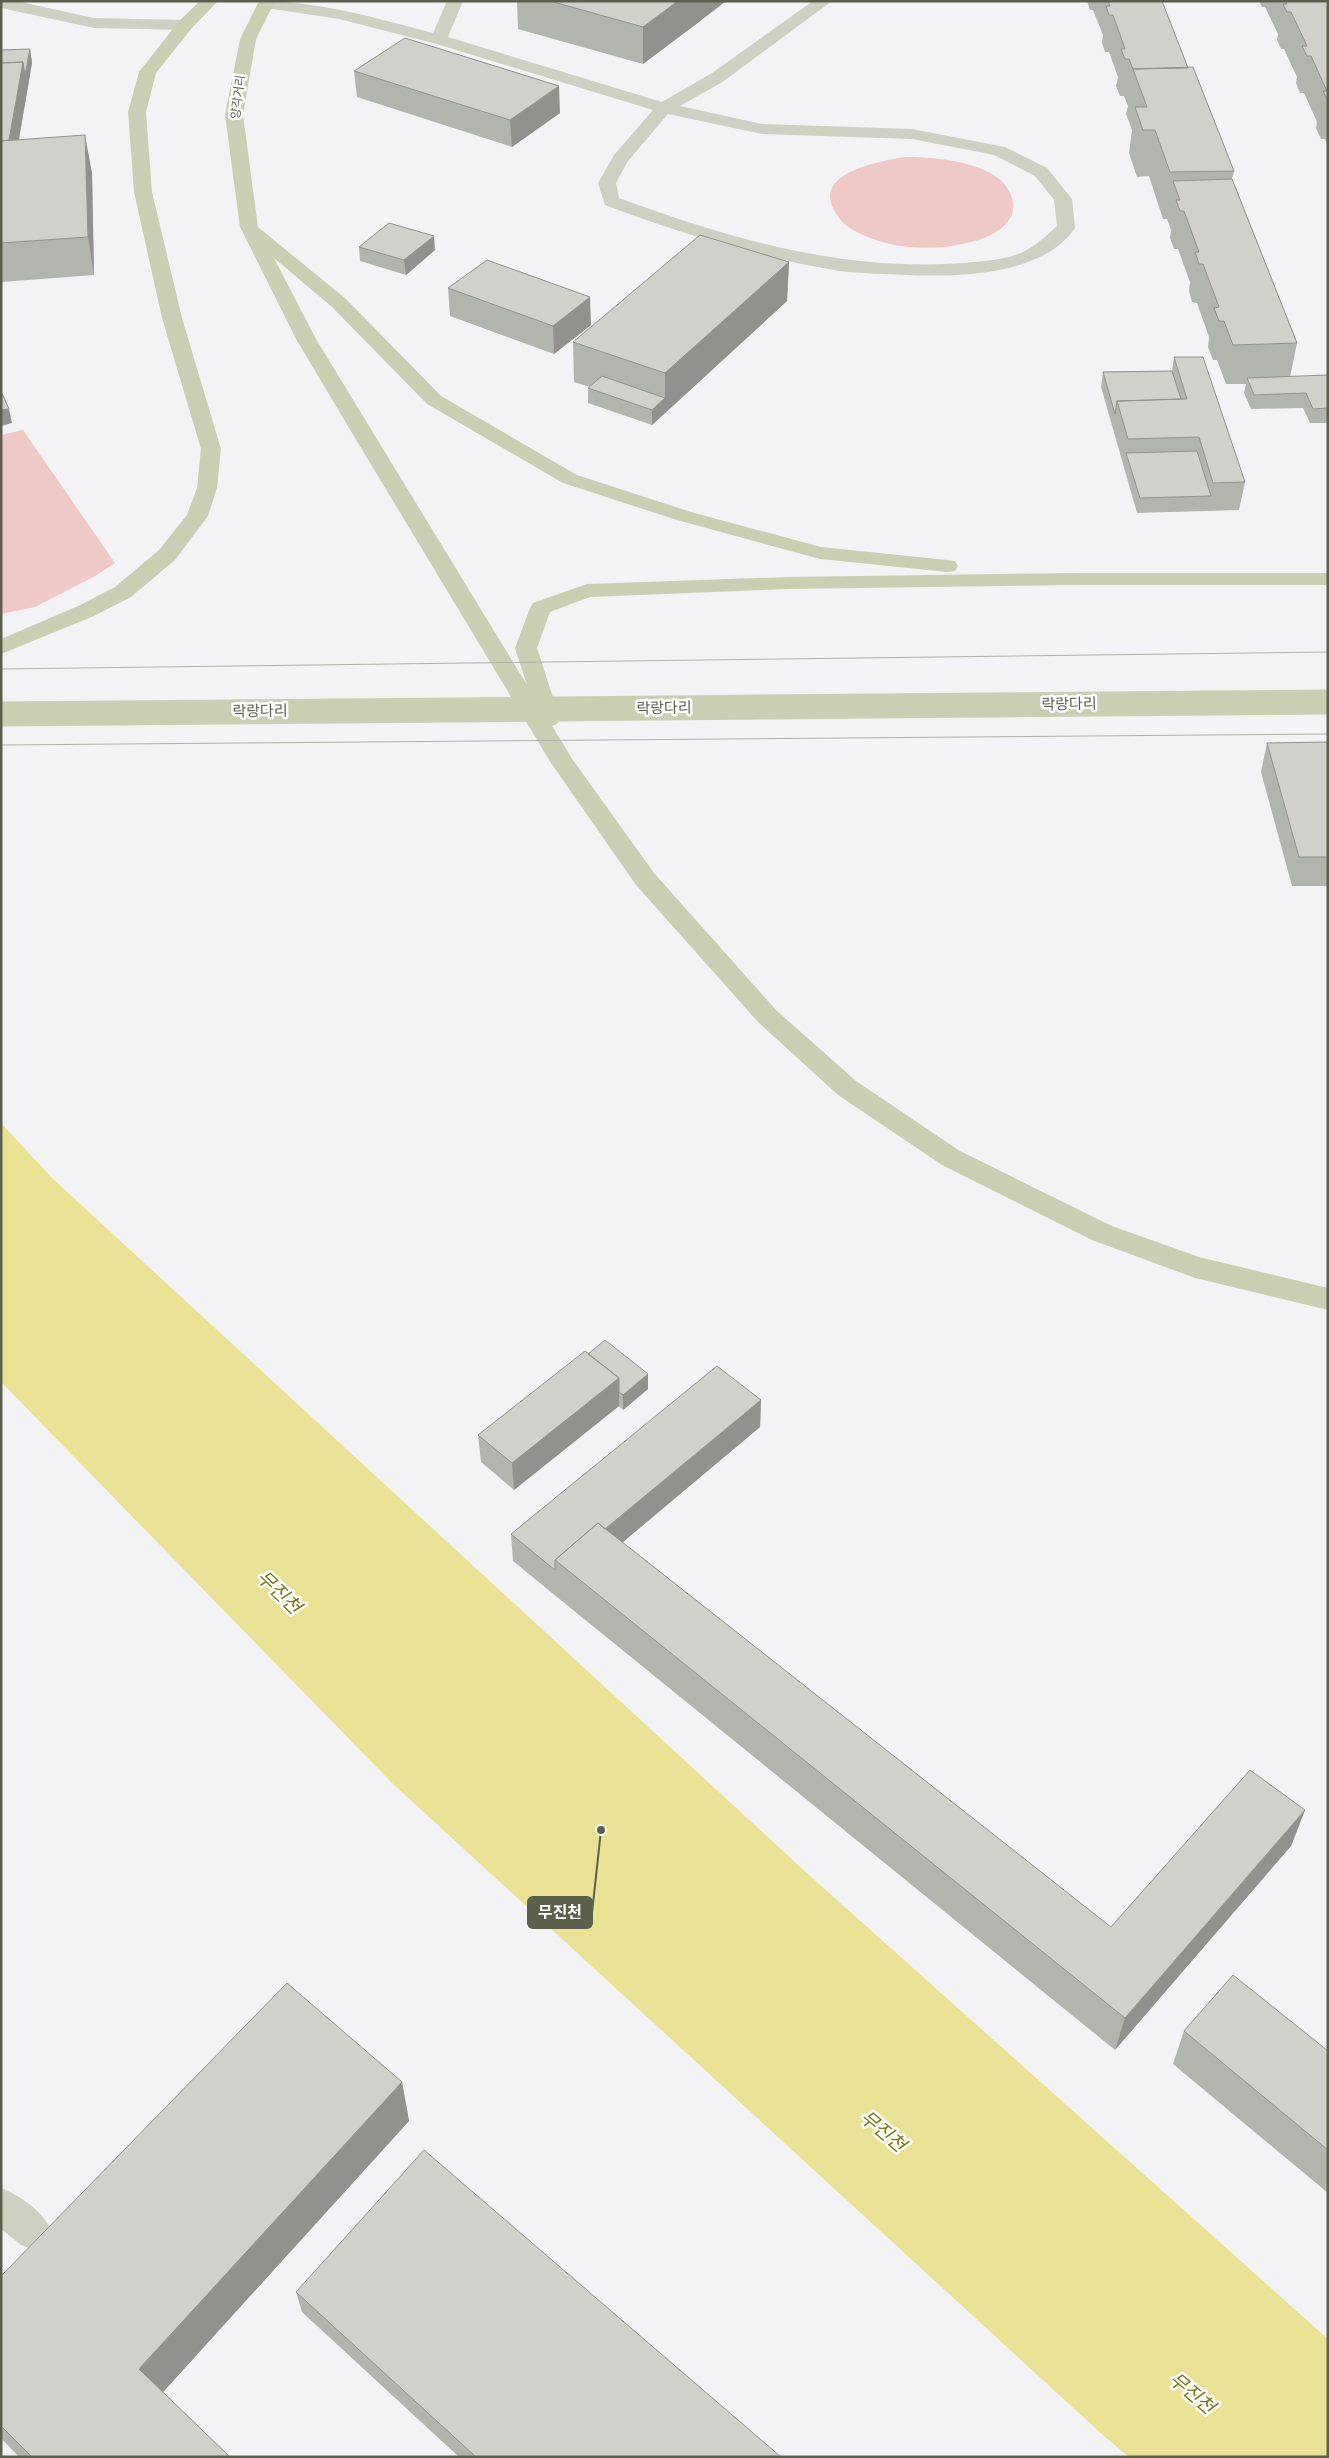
<svg xmlns="http://www.w3.org/2000/svg" width="1329" height="2458" font-family="'Fira Sans','Noto Sans KR',sans-serif">
<style>
.green{fill:#efc9c5}
.water{fill:#e9e294}
.lines{fill:none;stroke-linecap:round;stroke-linejoin:round}
.service{fill:#ced0c1;fill-rule:evenodd}
.primary{fill:#cacfb4;fill-rule:evenodd}
.tram{stroke:#adafa6;stroke-width:1}
.primary-bridge{stroke:#cacfb4;stroke-width:25}
.wall{fill:#b2b4ae}
.shaded-wall{fill:#91928d}
.building{fill:#cfd1ca;stroke:#91928d}
.labels{text-anchor:middle;dominant-baseline:central;stroke-width:5;stroke-linejoin:round;paint-order:stroke}
.far-street-label{font-size:12px;fill:#5c5f4b;stroke:#fff}
.street-label{font-size:15px;fill:#5c5f4b;stroke:#fff}
.near-water-label{font-size:19px;font-style:italic;fill:#7c7412;stroke:#fff}
.leader{fill:none;stroke:#5c5f4b;stroke-width:2}
.callout-dot{fill:#5c5f4b;stroke:#fff;stroke-width:2}
.callout{fill:#5c5f4b;stroke:#5c5f4b;stroke-width:2}
.callout-label{font-size:16px;text-anchor:middle;font-weight:bold;fill:#fff}
</style>
<rect width="100%" height="100%" fill="#f3f3f5"/>
<!-- green -->
<path class="green" d="M906,157c30,0 97,5 106,41 2,8 2,15 -3,22 -9,13 -27,20 -42,23 -37,9 -81,6 -114,-13 -9,-5 -16,-13 -20,-22 -18,-36 51,-48 73,-51z
M23,430l92,133 -18,12 -62,32 -34,7v-179z"/>
<!-- water -->
<path class="water" d="M1,1123l51,55 757,697 519,464v118h-199l-24,-20 -712,-653 -392,-402z"/>
<g class="lines">
<!-- service -->
<path class="service" d="M1,1h15l78,17 91,2 6,1 2,4 -2,4 -6,1 -91,-2 -93,-20z
M259,1c60,0 117,17 174,32l14,-32h16l-15,36 214,65 50,-29 101,-72h19l-108,80 -44,25 82,18 150,5 93,18 42,21 25,31 3,29c-36,53 -134,49 -191,46 -17,-1 -34,-1 -50,-4 -78,-13 -155,-37 -229,-65l-7,-22 16,-28 39,-45 -220,-67 -94,-24 -73,-11 -6,-2zM668,114l94,20 150,5 82,16 41,21 19,24 3,26c-9,8 -17,16 -27,22 -18,12 -45,13 -66,15 -119,9 -234,-24 -345,-65l-3,-15 12,-22z
M1,2188c20,8 43,24 51,44l-5,13 -13,5 -13,-5 -20,-16z"/>
<!-- primary -->
<path class="primary" d="M200,1h18l-27,28 -35,44 -10,39 6,80 30,126 39,131 -4,39 -9,28 -33,44 -44,37 -37,19 -93,38v-15l77,-33 37,-19 44,-37 28,-35 10,-27 4,-39 -39,-131 -28,-126 -6,-80 11,-40 40,-51z
M259,1h16l-19,38 -13,76 15,112 88,72 95,97 136,79 114,37 130,35 126,13 8,1 3,5 -3,5 -8,1 -127,-13 -143,-39 -114,-37 -136,-79 -95,-97 -58,-49 42,81 211,346 -12,-37 15,-40 3,-5 54,-19 201,-7 291,-4h249v12h-249l-291,4 -198,8 -40,15 -13,36 23,71 -3,5 -5,2 21,34 81,113 122,137 80,71 104,70 152,75 87,31 129,31v22l-133,-32 -103,-38 -150,-75 -104,-70 -80,-73 -122,-137 -85,-122 -193,-320 -62,-104 -56,-112 -15,-112 15,-76z"/>
<!-- tram -->
<path class="tram" d="M1,669l1327,-17
M1,745l1327,-11"/>
<!-- primary-bridge -->
<path class="primary-bridge" d="M1,714l1327,-12"/>
</g>
<!-- wall -->
<path class="wall" d="M517,1h209l-83,63 -125,-35z
M1087,1h75l26,67 46,103 -2,8 65,164 -7,34 38,-2v48h-18l-7,-15 -52,1 -7,-16 2,-9h-20l-9,-24h-4l-5,-13 1,-10 -12,-34 -5,-1 -3,-11 1,-9 -12,-33h-4l-4,-11 1,-8 -4,-11h-4l-14,-43 -12,1 -8,-24 3,-23 -6,-16 2,-8 -4,-10h-4l-4,-10 2,-9 -9,-25h-4l-3,-9 1,-8 -10,-25h-3z
M1259,1h69v145l-3,-7h-4l-5,-11 1,-6 -13,-29h-4l-4,-10 1,-6 -13,-28h-3l-4,-9 1,-6 -13,-27h-3z
M30,49l2,14 -13,77 73,33 2,102 -93,7v-232z
M354,71l206,42 -48,34 -155,-50z
M359,247l76,3 -29,25 -46,-14z
M789,262l-2,39 -135,124 -64,-22v-15l2,-1 -16,-5 -1,-40z
M448,288l143,37 -37,29 -104,-38z
M1174,357l71,125 -6,28 -102,3 -36,-126 2,-15 69,-1z
M1328,742v144h-36l-31,-114 6,-29z
M588,1354l60,20v15l-25,21 -4,-4 -105,84 -33,-28 -3,-27z
M761,1400l-1,27 -138,115 489,385 194,-117 -14,36 -176,204 -558,-453 -44,-36 -2,-27z
M1184,2031l144,20v142l-155,-129z
M402,2082l7,39 -246,271 67,65h-211l-18,-19v-162z
M296,2292l485,165h-322l-157,-145z"/>
<!-- shaded-wall -->
<path class="shaded-wall" d="M678,1h21v21l-56,42v-37z
M699,1h27l-27,21z
M30,49l2,14 -20,115 -3,-36 14,-80z
M559,86l1,27 -48,34 -2,-27z
M85,135l7,38 2,102 -6,-38z
M434,236l1,14 -29,25 -2,-15z
M789,262l-2,39 -135,124v-15l13,-12v-25z
M590,297l1,28 -37,29 -1,-28z
M9,409l3,14 -11,3v-16z
M648,1374v15l-25,21v-15z
M619,1378v28l-105,84 -2,-27z
M761,1400l-1,27 -181,152 -17,-14z
M1305,1810l-14,36 -176,204 10,-32z
M402,2082l7,39 -255,281 -15,-33z"/>
<!-- building -->
<path class="building" d="M550,1h128l-35,26z
M1108,1h54l26,67 -55,1 -4,-10h-4l-4,-10h4l-12,-34h-4l-3,-9h4z
M1286,1h42v100l-5,-10h4l-16,-35h-4l-5,-10h5l-16,-34h-4l-4,-8h4z
M405,38l154,48 -49,34 -156,-49z
M30,49l-5,26 -2,-13 -22,1v-13z
M23,62l-14,78 -8,1v-78z
M1193,67l41,104 -64,1 -15,-42h-12l-8,-23h12l-14,-38z
M85,135l3,102 -87,6v-102z
M1232,179l65,164 -64,2 -9,-24h-5l-5,-13 5,-1 -16,-43h-4l-4,-12h4l-15,-41h-4l-4,-11h4l-7,-19z
M389,223l45,13 -30,24 -45,-13z
M700,235l89,27 -124,111 -92,-31z
M487,260l103,37 -37,29 -105,-38z
M1174,357h29l42,125 -32,1 -14,-46 -71,2 -11,-38 70,-2z
M1172,371l9,28 -64,2 -2,13 -12,-42z
M1328,375v33l-15,1 -7,-16 -52,2 -7,-17z
M602,376l63,22 -13,12 -64,-22z
M1,391l8,18 -8,1z
M1197,451l14,45 -71,2 -14,-45z
M1328,742v115h-29l-32,-114z
M605,1340l43,34 -25,21 -4,-3v-14l-31,-24z
M585,1351l34,27 -107,85 -34,-28z
M717,1366l44,34 -156,129 -7,-6 -43,37v10l-44,-36z
M598,1523l513,404 139,-157 55,40 -180,208 -570,-458z
M1233,1975l95,76v99l-144,-119z
M287,1983l115,99 -263,287 91,88h-198l-31,-31v-150z
M424,2150l357,307h-305l-180,-165z"/>
<g class="labels">
<!-- far-street labels -->
<g class="far-street-label">
<text transform="translate(238 97) rotate(-83)">양각거리</text>
</g>
<!-- street labels -->
<g class="street-label">
<text transform="translate(1069 704) rotate(-1)">락랑다리</text>
<text transform="translate(664 708) rotate(-1)">락랑다리</text>
<text transform="translate(260 711) rotate(-1)">락랑다리</text>
</g>
<!-- near-water labels -->
<g class="near-water-label">
<text transform="translate(279 1592) rotate(44)">무진천</text>
<text transform="translate(883 2131) rotate(40)">무진천</text>
<text transform="translate(1192 2393) rotate(40)">무진천</text>
</g>
</g>
<!-- callouts -->
<path class="leader" d="M601 1830L592 1913"/>
<circle class="callout-dot" cx="601" cy="1830" r="5"/>
<rect class="callout" x="528" y="1897" width="64" height="31" rx="5"/>
<g class="callout-label">
<text x="560" y="1918">무진천</text>
</g>
<!-- border -->
<rect width="1329" height="2458" fill="none" stroke="#5c5f4b" stroke-width="5"/>
</svg>
